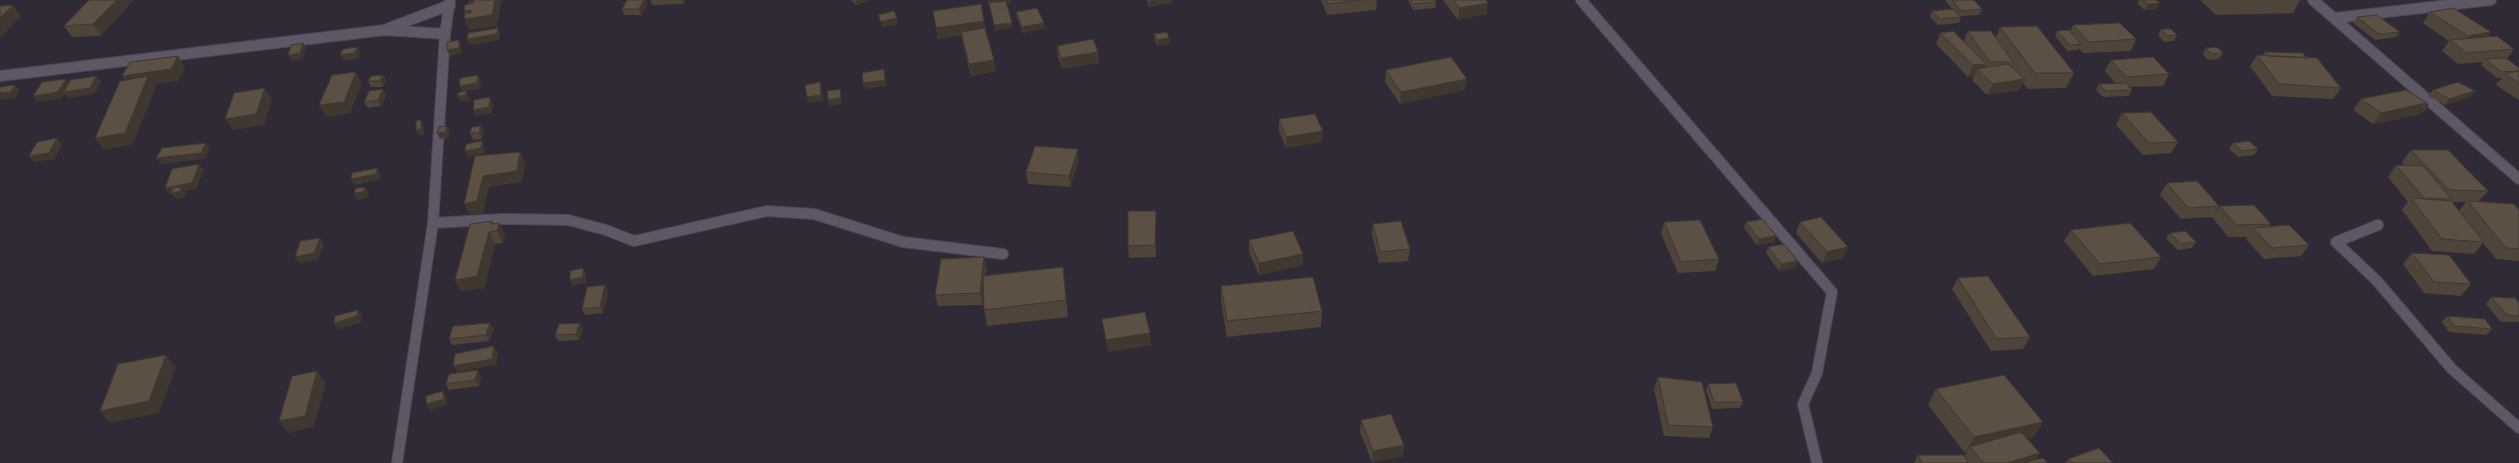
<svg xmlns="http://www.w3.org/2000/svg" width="2519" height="463" font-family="'Alegreya Sans',sans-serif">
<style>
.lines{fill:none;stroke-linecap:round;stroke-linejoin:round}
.minor-casing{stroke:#4c4752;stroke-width:12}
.minor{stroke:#5e5766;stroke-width:10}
.wall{fill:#4f443a;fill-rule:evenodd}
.shaded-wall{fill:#403730}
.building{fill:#5c4f44;stroke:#403730}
</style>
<rect width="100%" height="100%" fill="#302936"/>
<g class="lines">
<defs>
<path id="minor" d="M1581,0l251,292 -15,81 -14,31 14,59
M2313,0l206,179
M2335,18l156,-18
M389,28l61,-23
M0,76l385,-46 60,4
M433,223l69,-4 66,1 38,10 28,11 133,-30 47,3 89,28 100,12
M2378,225l-42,17 41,39 75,88 67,59
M397,463l36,-240 12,-189 5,-34"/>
</defs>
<!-- minor casing -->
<use href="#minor" class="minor-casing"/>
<!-- minor -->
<use href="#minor" class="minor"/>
</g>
<!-- wall -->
<path class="wall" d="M89,0l12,36 -29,1 -8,-11z
M650,0h35l-1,4 -32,1z
M851,0h18l-13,5z
M1147,0h25v3l-23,4z
M1321,0h56l-1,10 -49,5z
M1408,0h27l1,2 -1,6 -22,2z
M1443,0h43l1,14 -29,6z
M1945,0h29l8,9 -3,6 -18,1v1l-2,6 -21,2 -8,-8 2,-6 20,-2z
M2139,0h17l1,9 -12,1 -8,-6z
M2200,0h100l-7,13 -77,2z
M647,5l-6,10h-17l-2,-6z
M1016,12l29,16 -22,5 -6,-15z
M2430,12l61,20 -3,5 26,12 -7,10 12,9v32l-23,-15 6,-7h-5l-16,-13 2,-3 -25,2 -16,-13 7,-10 -26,-18z
M2357,17l43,15 -4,5 -21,3 -22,-17z
M2073,25l63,14 -5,12 -48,2 -4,-5 -1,2 -11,1 -12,-15 2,-5 13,1z
M2000,27l74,46 -8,15 -39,1 -4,-6 -4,7 -32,5 -15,-15 2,-4 -6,1 -32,-33 4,-11 24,8 4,-10 28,6z
M936,28h49l11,43 -25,5 -8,-32 -2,-9 -23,4z
M2161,29l16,6 -3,6 -10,1 -6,-7z
M1154,34l15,4 1,6 -13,2 -2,-6z
M1057,46l41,6 1,11 -36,6 -5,-12z
M2206,48l17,5 -4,6 -11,1 -5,-6z
M2265,52l42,6 34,30 -8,11 -61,-3 -22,-30 7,-11h6z
M2111,60l58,14 -6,12 -34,1 3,3 -3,6 -26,1 -7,-7 3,-6h17l-11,-13z
M1386,70l81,9 -2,11 -65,14 -15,-22z
M383,75l3,6 -3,6h-12l-3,-6z
M383,89l3,6 -5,11 -13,2 -4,-6z
M2433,90l42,1 -5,6 -25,8 -17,-9z
M2361,99l64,12 -4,1 -3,3 -45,9 -20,-14z
M2122,113l56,29 -7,11 -28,2 -27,-30z
M1279,119l43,23 -36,6 -7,-17z
M481,126l3,6 -2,7 -9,1 -3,-7z
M2233,143l25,6 -4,6 -16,2 -9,-8z
M2411,150l77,41 -9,10 40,9v51l-23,-2 -13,-16 -9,11 -42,-3 -30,-41 6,-8 -20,-25 8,-12 10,1 -4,-4zM2452,202h14l-7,9z
M1079,161l-9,26 -42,-3 -2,-12z
M2167,183l52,23 -7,11 -31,2 -21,-24z
M2220,206l51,18 -1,2 39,19 -8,11 -37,3 -18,-20 1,-2h-19l-16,-20z
M1156,211v46l-27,1 -1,-12z
M1664,222l55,37 -4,12 -37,2 -17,-39z
M1746,222l30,14 -2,6 -17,3 -13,-17z
M1800,222l43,36 -21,5 -26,-30z
M499,223l6,12 -2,8 -8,1 -11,44 -23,3 -6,-11 39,-56z
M1373,224l37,25 -2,12 -29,2 -7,-28z
M2071,230l90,27 -7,12 -61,7 -29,-35z
M2170,233l26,9 -4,6 -14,2 -12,-11z
M1249,240l54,25 -44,10 -10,-23z
M1768,247l29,14 -2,7 -16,3 -13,-18z
M2412,253l59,31 -10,12 -37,-3 -21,-29z
M984,257l3,12 -1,7 79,7 3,34 -81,9 -3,-16v-16l-2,11 -44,1 -3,-11z
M1958,278l72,59 -7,12 -32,2 -39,-62z
M1221,286l101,25 -1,16 -94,10 -6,-35z
M608,291l-5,22 -18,2 -3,-6z
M2491,297l28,6v19h-18l-15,-18z
M2447,316l45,13 -6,6 -37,-3 -7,-10z
M1102,319l49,26 -43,7z
M580,323l3,6 -4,11 -21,1 -3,-6z
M494,329l-5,12 -37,4 -3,-6z
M481,376l-2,10 -30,4 -3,-6z
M1658,377l55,50 -4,11 -45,-2 -10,-47z
M1708,384l35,18 -3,6 -28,1 -6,-19z
M1936,389l107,33 -10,16 -6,1 9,20 12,4h-134l4,-8 47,1 2,-4 -2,1 -37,-48z
M1361,420l43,25 -1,11 -31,6 -12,-30z
M2068,459l45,4h-47z"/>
<!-- shaded-wall -->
<path class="shaded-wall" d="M117,0h17l-33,36 -8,-12z
M474,0l-1,12 -5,-11z
M495,0h7l-5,26 -28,4 -5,-11h3l-3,-8 7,-1z
M644,0h2l1,5 -6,10 -2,-6z
M682,0h3l-1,4z
M855,0h14l-13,5z
M988,0h23l1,3 -23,3z
M1154,0h18v3l-23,4v-6z
M1488,3l-1,11 -29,6 1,-12z
M2160,3l-3,6 -12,1 3,-6z
M13,5l8,11 -21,22v-20z
M897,18l1,6 -16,4 -1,-6z
M984,21l2,11 -48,7 -2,-11z
M1012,23v5l-17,3 -1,-6z
M1044,23l1,5 -22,5 -1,-6z
M498,28l2,5v7l-30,5 -3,-6z
M2491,32l-8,11 -23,4 8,-11z
M1169,38l1,6 -13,2v-6z
M459,40l2,6v8l-11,2 -3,-6z
M303,43l3,6 -3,10 -11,2 -4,-6z
M357,47l3,6 -2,6 -14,2 -4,-6z
M1098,52l1,11 -36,6 -2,-11z
M178,56l7,12 -7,13 -24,3 2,3 -23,57 -29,6 -9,-12 35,-51 -8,-11z
M994,60l2,11 -25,5 -2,-12z
M1986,64l-4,10 -5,-5 -3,7 -6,1 5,-12z
M884,69l3,17 -22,3 -2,-6z
M356,72l6,12 -12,29 -24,4 -7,-12z
M383,75l3,6 -3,6 -3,-6z
M478,75l3,6 -1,8 -14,2 3,6v4l-9,1 -3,-6 5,-4 -3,-6z
M96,76l5,6 -7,12 -26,4 -3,-4 -3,4 -24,4 -5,-6 33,-17 5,6z
M1467,79l-2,11 -65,14 1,-12z
M2025,79l-6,11 -32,5 6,-11z
M820,82l2,6 1,13 -15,2 -1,-6z
M15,85l5,6 -4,7 -15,2 -1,-2v-5z
M265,88l7,12 -8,25 -31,5 -8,-11z
M383,89l3,6 -5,11 -3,-6z
M840,89l1,6 1,9 -13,2 -1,-6z
M2475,91l-5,6 -25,8 4,-6z
M490,97l3,6 -1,10 -16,3 -3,-6z
M2427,103l2,2 -4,6 -4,1 -3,3 -45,9 8,-11z
M421,120l3,6v9l-5,1 -3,-6z
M447,126l3,6 -1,6 -9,1 -3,-6z
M481,126l3,6 -2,7 -3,-6z
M1323,131l-1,11 -36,6v-11z
M57,138l5,6 -8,15 -20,3 -5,-6z
M482,141l3,6 -1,7 -16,3 -3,-6z
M206,143l4,6 -5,10 -44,5 -5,-6z
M1078,149l1,12 -9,26 -1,-11z
M520,152l6,11 -4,19 -33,5 -6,26 -13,2 -6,-11 19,-28z
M199,164l5,6 -8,19 -11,2 1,2 -2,5 -8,1 -4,-5h-3l-4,-6z
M377,168l3,6v6l-26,5 -3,-6z
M365,187l4,6 -2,5 -10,2 -3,-7z
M1156,211v46l-1,-12z
M492,221l5,10 2,-8 6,12 -2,8 -6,-12 -6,-7z
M489,232l6,12 -11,44 -23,3 -6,-11z
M1776,236l-2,6 -17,3 2,-6z
M320,238l4,6 -6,16 -19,3 -4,-6z
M1848,247l-5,11 -21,5 5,-11z
M1303,254v11l-44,10v-12z
M984,257l3,12 -5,36 -2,-12z
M1797,261l-2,7 -16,3 2,-7z
M1063,267l2,16 3,34 -2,-17z
M583,268l3,6v9l-13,3 -3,-6z
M605,285l3,6 -5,22 -3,-6z
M358,310l4,6 -1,7 -23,6 -4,-6z
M490,323l4,6 -5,12 -3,-6z
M580,323l3,6 -4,11 -3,-6z
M1150,333l1,12 -43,7 -2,-12z
M494,346l4,7 -2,12 -39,7 -4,-6z
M166,355l10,12 -17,46 -49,10 -10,-12z
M478,370l3,6 -2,10 -4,-6z
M317,371l9,12 -12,44 -26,6 -9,-12z
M443,391l3,6 1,8 -17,5 -4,-6z
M2043,422l-10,16 -60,13 -3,-4 -3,5 -2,1 9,-16z
M1404,445l-1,11 -31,6 1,-11z
M2040,453l-6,10h-27z"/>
<!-- building -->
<path class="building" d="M89,0h28l-24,24 -29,2z
M474,0h21l-3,15 -28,4 1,-6h6v-3l-7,1 1,-6 8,-2z
M627,0h17l-5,9h-17z
M1326,0h36l-35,4z
M1411,0h24l1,2 -23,2z
M1453,0h33l2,3 -29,5z
M1952,0h22l8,9 -21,2z
M2142,0h14l4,3 -12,1z
M1006,1l6,22 -18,2 -5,-22z
M981,4l3,17 -48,7 -3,-17z
M13,5l-13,13v-12z
M1037,8l7,15 -22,4 -6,-15z
M2453,8l38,24 -23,4 -38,-24z
M1953,9l8,8 -21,2 -8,-8z
M894,11l3,7 -16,4 -3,-7z
M2377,15l23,17 -21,2 -22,-17z
M2120,23l16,16 -47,3 -16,-17z
M2037,26l37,47h-39l-35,-46z
M498,28l-1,6 -30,5 1,-6z
M985,28l9,32 -25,4 -8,-32z
M2161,29h10l6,6 -10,1z
M2069,30l12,14 -11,1 -13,-14z
M1953,31l33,33 -13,1 -33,-32z
M1968,31h23l22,31h-23z
M1167,32l2,6 -12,2 -3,-6z
M2497,36l17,13 -47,4 -17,-13z
M1093,39l5,13 -37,6 -4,-12z
M459,40v8l-12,2v-8z
M303,43l-3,10 -12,2 3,-10z
M357,47l-2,6 -15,2 3,-6z
M2217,47l6,6 -11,1 -6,-6z
M2265,52l38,1 4,5 -39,-2z
M2257,55l60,3 24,30 -62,-4z
M178,56l-7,13 -49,7 8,-14z
M1451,57l16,22 -66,13 -15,-22z
M2153,57l16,17 -43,3 -15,-17z
M2506,58l13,10v3l-17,1 -17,-13z
M2008,64l17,15 -32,5 -16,-15z
M884,69l1,11 -22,3 -1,-10z
M2519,71v12l-14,-9z
M356,72l-12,30 -25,3 13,-30z
M383,75l-3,6h-12l3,-5z
M478,75l-1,8 -18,3 1,-8z
M96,76l-6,12 -26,4 6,-12z
M148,76l-23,57 -30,5 25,-57z
M66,79l-8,13 -25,4 9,-14z
M820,82l1,13 -14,2 -2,-12z
M2458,82l17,9 -26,8 -16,-9z
M2126,83l6,7 -26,1 -7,-7z
M15,85l-4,7 -11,1v-5l1,-1z
M265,88l-9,26 -31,5 9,-26z
M383,89l-5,11 -14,2 5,-11z
M840,89l1,9 -13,2 -1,-9z
M2406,90l21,13 -46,10 -20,-14z
M466,91v4l-9,1 1,-3z
M490,97l-1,10 -16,3 1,-10z
M2151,112l27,30 -29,1 -27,-30z
M1315,114l8,17 -37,6 -7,-18z
M421,120v9l-5,1v-9z
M447,126l-1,6 -9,1 2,-6z
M481,126l-2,7h-9l2,-6z
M57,138l-8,15 -20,3 8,-14z
M482,141l-1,7 -16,3 1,-7z
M2249,141l9,8 -16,2 -9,-8z
M206,143l-5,10 -45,5 6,-10z
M1035,146l43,3 -9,27 -43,-4z
M2411,150h37l40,41 -39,-1z
M520,152l-3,19 -34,5 -6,25 -13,3 11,-48z
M199,164l-7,19 -27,5 7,-19z
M2396,165l27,1 29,33 -28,-1z
M377,168l-1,6 -25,5 1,-6z
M2197,181l22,25 -31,2 -21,-25z
M182,187l-3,5 -8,1 2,-5z
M365,187l-2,5 -9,1 2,-5z
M2411,198l40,3 33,41 -42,-3z
M2468,201l46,3 5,6v39l-13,-1z
M2254,205l17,19 -35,1 -16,-19z
M1128,211h28l-1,34 -27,1z
M1821,217l27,30 -21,5 -27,-30z
M1763,219l13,17 -17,3 -13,-17z
M1700,220l19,39 -38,3 -17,-40z
M492,221l-1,3 8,-1 -2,8 -8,1 -12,44 -22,4 15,-56z
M1401,221l9,28 -30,3 -7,-28z
M2130,223l31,34 -61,7 -29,-34z
M2289,225l20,20 -37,3 -19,-20z
M1293,231l10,23 -44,9 -10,-23z
M2185,231l11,11 -15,2 -11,-11z
M320,238l-6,15 -19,4 5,-16z
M1784,244l13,17 -16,3 -13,-17z
M2412,253l37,2 22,29 -37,-2z
M984,257l-4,36 -45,2 6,-36z
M1063,267l3,33 -82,10 -1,-34z
M583,268v9l-13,3v-9z
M1988,276l42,61 -33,2 -39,-61z
M1313,277l9,34 -95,10 -6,-35z
M605,285l-5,22 -18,2 5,-22z
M2491,297l24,1 4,5v13l-12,-1z
M358,310l-1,6 -23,7 1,-7z
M1145,312l5,21 -44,7 -4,-21z
M2447,316l38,3 7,10 -37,-3z
M490,323l-4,12 -37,4 4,-13z
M580,323l-4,11 -21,1 4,-11z
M494,346l-2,13 -39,7 2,-12z
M166,355l-17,46 -49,10 18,-47z
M478,370l-3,10 -29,4 3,-10z
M317,371l-12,45 -26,5 13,-45z
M2004,375l39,47 -69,15 -38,-48z
M1658,377l44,5 11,45 -45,-2z
M1736,383l7,19h-29l-6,-18z
M443,391l1,8 -18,5v-8z
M1391,414l13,31 -31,6 -12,-31z
M2021,432l19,21 -33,10h-23l-14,-16z
M2099,448l14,15h-40l-5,-4z
M1918,455h46l4,8h-46z
M2043,458l5,5h-26z"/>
</svg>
